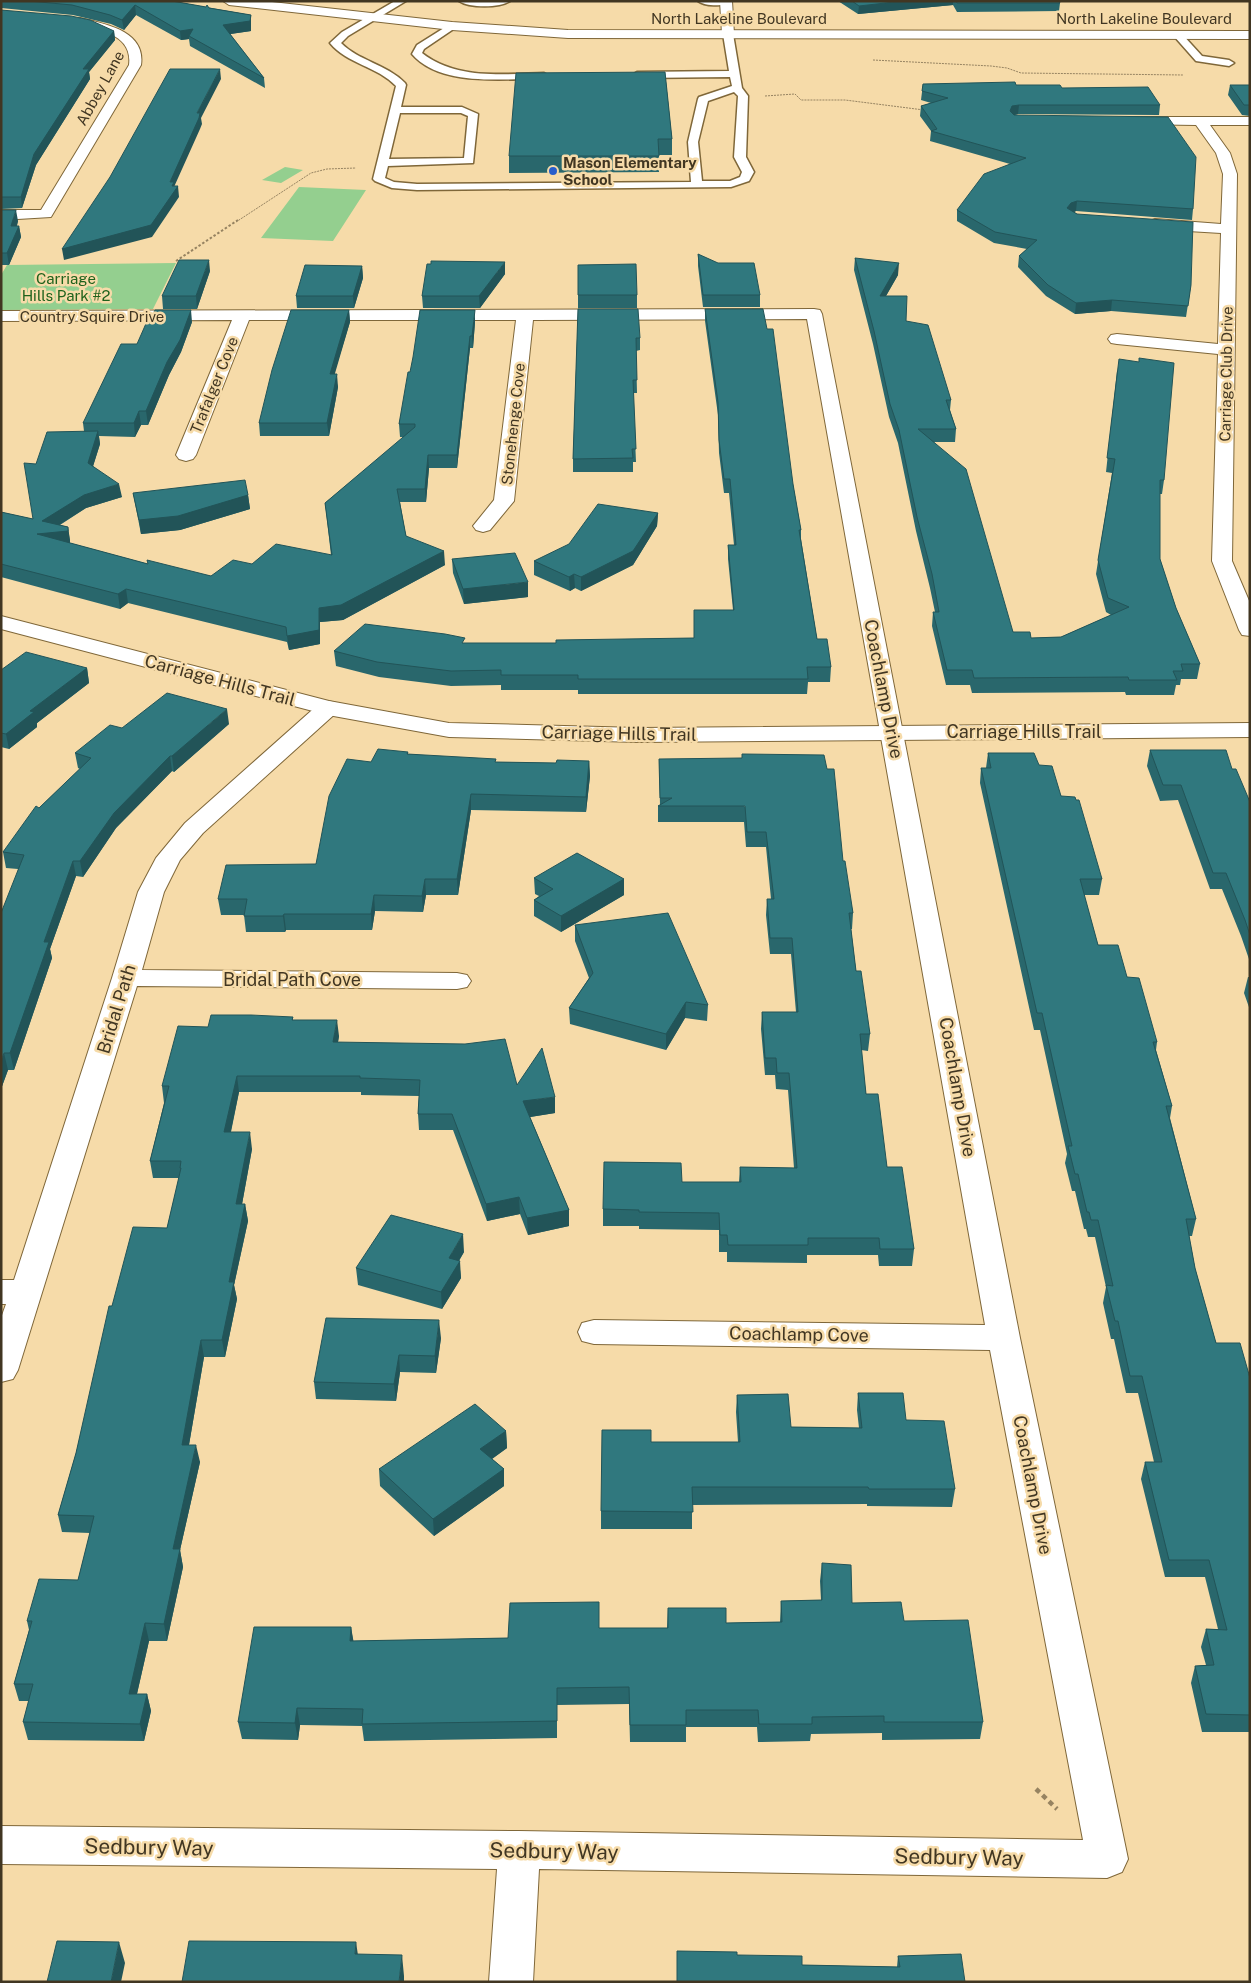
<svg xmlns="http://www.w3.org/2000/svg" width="1251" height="1983" font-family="'Public Sans',sans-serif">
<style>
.green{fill:#94cf8f}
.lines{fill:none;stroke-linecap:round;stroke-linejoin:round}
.lane-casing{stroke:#7f6739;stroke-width:3}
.street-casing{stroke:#7f6739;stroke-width:2}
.secondary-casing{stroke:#7f6739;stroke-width:2}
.path-far2{stroke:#968361;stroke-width:1;stroke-dasharray:2 1;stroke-linecap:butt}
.path-far1{stroke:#968361;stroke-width:2;stroke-dasharray:2.5 2;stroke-linecap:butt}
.path{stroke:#968361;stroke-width:4.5;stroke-dasharray:5 4;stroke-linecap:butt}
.lane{fill:#fff;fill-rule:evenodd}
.street{fill:#fff;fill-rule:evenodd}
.secondary{fill:#fff;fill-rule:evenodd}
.wall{fill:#29676c}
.shaded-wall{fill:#225458}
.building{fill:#30787e;stroke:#225458}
.poi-dot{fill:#285dcb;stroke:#f6dba9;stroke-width:2}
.labels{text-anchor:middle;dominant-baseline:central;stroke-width:5;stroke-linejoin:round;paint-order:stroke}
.far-street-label{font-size:15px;fill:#413622;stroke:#f6dba9}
.far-poi-label{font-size:15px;font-weight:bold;fill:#413622;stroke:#f6dba9;text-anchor:start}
.far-park-label{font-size:15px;fill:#1f621c;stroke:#f6dba9}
.street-label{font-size:18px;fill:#413622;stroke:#f6dba9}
.near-street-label{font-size:21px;fill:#413622;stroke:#f6dba9}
</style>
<rect width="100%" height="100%" fill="#f6dba9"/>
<!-- green -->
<path class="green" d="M285,167l18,3 -22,13 -19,-3z
M299,187l67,3 -33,51 -72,-3z
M176,263l-23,46 -152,1v-35l6,-10z"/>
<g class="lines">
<defs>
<path id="lane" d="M395,1h11l-58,35 -7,7c18,18 45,21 64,40l1,2 -5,22h61l16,7 -5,49 -85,3 -3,12 9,4 23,2 274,-2 -3,-40 10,-43 1,-2 33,-11 -2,-9 -93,1 -5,-3 5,-3 92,-1 -6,-37 5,-3 5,3 9,54 6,8 -2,61 8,15 -5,9 -18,6 -314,3 -25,-2 -17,-7 -2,-2 23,-93c-19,-20 -49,-22 -66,-43l12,-11zM734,92l4,4 -4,61 8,15 -2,5 -10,4h-28l-4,-39 10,-41zM400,113h61l7,3 -4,42 -75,1z
M459,1h51c-10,7 -41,7 -51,0z
M698,1h32l1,1c-7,5 -27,4 -33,-1z
M452,23l5,3 -2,2 -31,21 -2,4c34,27 82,21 122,20l5,3c-6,5 -18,3 -26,3 -35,1 -86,4 -111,-25l5,-9z
M1178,32l3,1 21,23 27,4 5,3 -5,3 -33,-5 -23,-26z"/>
<path id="street" d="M720,1h12l2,33 -2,3 -4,1 -6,-4z
M80,18c26,6 66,13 61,47l-90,152 -50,3v-10h40l88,-145c4,-31 -30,-35 -53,-40l-2,-3z
M1135,117h115v8h-40l20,28 7,21 -5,387 18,42v33l-8,-1 -3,-5 -27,-69 6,-207 -101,-10 -6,-1 -3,-4 3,-4 6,-1 101,10 3,-111 -66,-4 -5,-2 -3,-3 3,-3 5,-2 66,5 2,-50 -7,-21 -20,-28 -66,-1 -2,-3 2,-3z
M814,309l6,1 2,4 198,1024 108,521 -6,13 -15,6 -568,-9 -6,113h-44l8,-113 -496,-5v-38l518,5 564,9 -93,-490 -396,-6 -12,-3 -4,-9 4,-9 12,-3 391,5 -178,-1006 -274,1 -19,181 -24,29 -7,2 -7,-2 -3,-4 21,-26 22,-180h-267l-53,135 -3,4 -7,2 -7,-2 -3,-4 56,-135 -231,1v-10z
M328,701l8,2 4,5 -4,5 -133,120 -23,27 -16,32 -22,78 315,3 10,2 4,6 -4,6 -10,2 -320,-3 -119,384 -5,9 -12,3v-64l5,-14h-5v-24h13l98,-302 26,-86 18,-34 29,-35 135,-120z"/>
<path id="secondary" d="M223,1h40l189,21 116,8 682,1v8l-682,-1 -116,-8 -223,-25z
M1,616l328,85 120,22 190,5 611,-5v14l-611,5 -190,-5 -121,-22 -327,-86z"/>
</defs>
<!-- lane casing -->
<use href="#lane" class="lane-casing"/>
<!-- street casing -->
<use href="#street" class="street-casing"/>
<!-- secondary casing -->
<use href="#secondary" class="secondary-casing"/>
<!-- path-far2 -->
<path class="path-far2" d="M873,60l118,6 16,2 14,5 162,2
M765,96l30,-2 6,6h44l79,10
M236,222l75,-49 16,-4 29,-1"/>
<!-- path-far1 -->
<path class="path-far1" d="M176,261l62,-41"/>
<!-- path -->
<path class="path" d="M1036,1789l21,20"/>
<!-- lane -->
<use href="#lane" class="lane"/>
<!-- street -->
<use href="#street" class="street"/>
<!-- secondary -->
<use href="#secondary" class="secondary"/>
</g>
<!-- wall -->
<path class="wall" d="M1,1h171l79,14v16l-21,3 34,44 1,10 -75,-42 -1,-7 -8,1 -45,-25 -12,15 -13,-6 -38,-9 -72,-7z
M838,1h221l1,2 -1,8 -102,1 -4,-7 -95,9z
M1,10l113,21 1,9 -26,32 1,7 -54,86 -14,43 -21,1z
M665,72l7,67v16h-13v17l-150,1v-17z
M923,84l93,1 46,3 98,17 -1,10 -141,-1 -4,1 179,94 -1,11 -116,-9 -2,1 117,73 -5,32 -75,-6 -36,3 -29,-18 -28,-29 1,-11 8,-7 -33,-6 -37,-22v-11l53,-46 -80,-23 1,-10 -11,-15 1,-10 10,-3 -10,-3z
M1230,85h20v31l-8,-1 -14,-20z
M1,210l17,11 -1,5h2l2,11 -12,28h-8z
M698,254l62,41v12h-57l-5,-41z
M855,258l43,17 -12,21 20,25 45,79 -1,10 6,19 -1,13h-21l79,190 18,6 30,-1 50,-22 -5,-3 -10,-38 16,-101 -6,-1 11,-101 47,109 -2,14h-2v65l16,49 24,56 -3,15h-16l-1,6h-4l-2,10h-48l-1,-3 -153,1 -2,-8h-24l-14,-59 1,-14h2l-5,-24 -14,-57 -18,-88 -9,-26 -16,-73 -19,-74z
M431,264l74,10 -25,34h-57l-1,-12z
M578,265l59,30v13h-59z
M362,266l1,12 -9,30h-57l-1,-12z
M210,271l-13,38h-34l-1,-13z
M578,309l62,29v12l-4,1 1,42h-4l3,69h-3v10h-60v-13z
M705,309l88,175 8,46v9l16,100 14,28 -1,15h-22l-1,12h-229v-4h-77v-5l-50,1 -72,-9 -43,-11 -2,-15 131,-8h91l138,-5v-28h39l-5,-51v-14h6l-5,-52h-5l-5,-40 -1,-38 -13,-94z
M349,310l1,12 -16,52 4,13 -9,49h-69l-1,-13z
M192,322l-11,30 -12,23 -21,50h-7l-6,12 -36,-1 1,8 -7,22 29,31 -36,11 -26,17 8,2 2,16 78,21 63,12 41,-12 79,-9 -6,-52 79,-66h-4l-1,-13 11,-52 65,-50 -2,26h-3l-13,120h-28l-3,34h-26l6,34 39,29 -102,55 -23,2v22l-31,6 -2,-8 -159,-39 -8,6 -119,-32v-65l32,7 3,-55 48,-33 -1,-8 54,-79z
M133,493l115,2 2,14 -70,21 -39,4z
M658,513l-1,13 -24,39 -52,26 -6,-3 -5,3 -36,-16v-14z
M452,559l76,38 -64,7 -11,-31z
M87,668l2,15 -52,40v4l-28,22 -8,-2v-77z
M229,724l-55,48 -2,-1 -56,57 -33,49 -7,-1 -26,73 2,9 -38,112h-6l-7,19 17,-220 -12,-1 -3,-16 36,-44 41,-39 -2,-1 -3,-15 47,-25z
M1150,750l82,19 18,33v160l-9,-26 -19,-47h-12l-32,-89 -18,1 -13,-35z
M408,752v2l88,8 60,1 33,-2 1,15 -4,36 -115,-2 -13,85h-32l-3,17 -48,-1 -3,19h-86l-1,2h-39l-2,-17h-23l-3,-16 98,-35 55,-102z
M988,753l51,12 22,31 41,83 -3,16h-15l14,50 29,32 30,65 -1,8 16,56 -2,12 26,101 -4,17h-3l6,32 21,75 34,35v354h-48l-11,-49 4,-17 11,-1 -5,-18 5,-18h12l-13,-52h-40l-24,-98 4,-17h9l-16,-69h-12l-12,-54h-3l-8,-36 3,-16 -11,-50h-7l-2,-8h-2l-9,-38h-3l-7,-28 2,-9 -27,-124h-6l-54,-247 1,-15h5z
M659,759l184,102 10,52 -1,16h-1l5,42 14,63 -2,17 -7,-1 5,44 21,73 27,82 -2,17h-33l-1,-11h-71v8l-80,-1v-10h-8v-22l-80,-1v-3h-36v-17l79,-27h57l1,-15 54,1 -6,-78 -12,-1 -1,-14h-10l-4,-46 1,-17h34l-5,-58h-21l-4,-39 1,-16h4l-5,-52h-20l-2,-25h-86v-16h2z
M534,878l90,1v16l-63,37 -27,-16v-16l5,-4 -4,-2z
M575,925l133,80 -1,16 -22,-3 -19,32 -96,-26 -1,-16 20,-30 -14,-37z
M1248,977h2v33l-6,-17z
M293,1017v3l46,16 -1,6 179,43 38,28 -25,4 39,93v16l-41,9 -8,-21 -33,7 -34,-91h-34l-1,-16 1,-18 -58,-1v-3h-122l-8,40 21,17 -10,55h3l3,17 -14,64 3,14 -12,58h-21l-15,88 11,17 -20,88 3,17 -16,74h-18l-12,53h10l4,17 -7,30 -116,-1 -5,-18 6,-21h-10l-5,-17 15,-54 -2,-9 51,-41 12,-47 -28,-1 -4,-17 18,-62 36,-147 55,-78 12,-50h-26l-3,-17 14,-58 -2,-17 46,-59z
M464,1252l-5,9 2,17 -19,31 -84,-24 -2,-17z
M441,1338l-5,35 -36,-1 -4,29 -80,-2 -2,-17z
M858,1393l48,27 49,69 -3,18 -85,-1v-2l-175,1v24h-91v-18l50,-69h87l-2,-30 1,-17 54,32 68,1 -2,-18z
M506,1431l1,17 -15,11 12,10v17l-70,50 -54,-50 -1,-17z
M822,1563l30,40 52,18 79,101 -3,17 -98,1v-7l-71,1 -1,7 -52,1 -1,-15h-71v15h-56l-1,-38 -72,1v33l-193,3 -2,-15 -62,-1 -2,15 -56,-1 -4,-17 113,-95 2,14 155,-3 91,-10h68l1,-20 58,15 54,-1 1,-21 40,-1 -1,-19z
M677,1951l60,4 65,10 95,2 1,-11 67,26h-288z"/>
<!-- shaded-wall -->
<path class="shaded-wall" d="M903,1h50v4l-95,9 1,-8z
M135,5l1,10 -12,15 -2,-10z
M251,15v16l-27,4 -1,-10z
M193,29l-4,7v3l-8,1 -1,-9z
M114,31l1,9 -26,32 1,7 -54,86 -14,43 -1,-11 13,-43 49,-85z
M220,69l1,10 -20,39 1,6 -2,5 -26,58 4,-1 1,11 -27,40 -88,23 -2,-11 108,-67 27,-69z
M1019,105l-1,9 -7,2 -1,-5 2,-5z
M1077,201l-1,10 -6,3 -3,-6 4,-5z
M16,210l2,11 -5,16 -2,-11z
M19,226l2,11 -12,28 -2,-12z
M209,260l1,11 -13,38 -1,-13z
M505,262v12l-25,34 -1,-12z
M899,263l-1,12 -19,33 1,-12z
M362,266l1,12 -9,30 -1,-12z
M1112,300l-1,11 -36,3 1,-11z
M191,310l1,12 -11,30 -12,23 -21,50 -2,-14 21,-49z
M349,310l1,12 -19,65 -1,-13z
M475,310v12l-2,26 -1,-12z
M470,336v12l-13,120v-13z
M337,374l1,13 -9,49 -2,-13z
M139,411l2,14 -6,12 -1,-14z
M98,431l2,13 -10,32 -2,-13z
M428,455l1,13 -3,34 -1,-13z
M119,484l3,13 -36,11 -40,25 22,-6 2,13v5l-33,-11 5,-13 42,-26z
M248,495l2,14 -70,21 -39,4 -2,-14z
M658,513l-1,13 -24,39 -52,26v-14z
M444,551l1,14 -102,55 -23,2v22l-31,6 -2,-14 32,-28z
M574,574l1,14 -5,3 -1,-14z
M528,582v15l-64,7 -1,-15z
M126,589l2,14 -8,6 -2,-15z
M87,668l2,15 -52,40v4l-28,22 -3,-15 24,-23z
M227,709l2,15 -55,48 -2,-16z
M170,756l2,15 -56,57 -33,49 -3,-16 34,-48z
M589,761l1,15 -4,36v-15z
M471,794v16l-13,85 -1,-16z
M73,861l3,15 -26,73 2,9 -38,112 -4,-17 34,-111z
M425,879l1,16 -3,17 -1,-16z
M624,879v16l-63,37v-16z
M374,895l1,16 -3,19 -1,-16z
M284,914l2,16 -1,2 -2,-16z
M686,1002l-1,16 -19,32v-16z
M337,1020l2,16 -4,23 -2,-17z
M4,1053l4,17 -7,19v-28z
M237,1076l2,16 -12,57 -3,-17z
M555,1097v16l-31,5 -1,-17z
M250,1132l2,17 -13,72 -3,-17z
M519,1197l1,17 -33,7 -1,-17z
M245,1204l3,17 -14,64 3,14 -12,58 -3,-17 7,-58z
M569,1210v16l-41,9 -1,-17z
M463,1234l1,18 -14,23 -1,-17z
M460,1261l1,17 -19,31 -1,-17z
M439,1320l2,18 -5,35 -1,-17z
M201,1340l3,17 -18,105 -4,-17z
M399,1355l1,17 -4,29 -2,-17z
M506,1431l1,17 -25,18 -2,-17z
M196,1445l4,17 -20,88 3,17 -16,74 -3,-17 9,-75z
M504,1469v17l-70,50 -1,-17z
M145,1623l4,18 -16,70 -4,-17z
M351,1627l3,17 -4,-3z
M147,1694l4,17 -7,30 -4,-17z
M297,1708l3,17 -2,15 -3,-17z
M119,1942l6,21 -4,19h-10z
M356,1942l3,20 -4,-8z
M402,1955l2,21v6h-5z"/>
<!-- building -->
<path class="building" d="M29,1h143l34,6 1,-2 2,3 42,7 -1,6 -27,4 41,53 -75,-42 4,-7 -13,2 -45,-26 -13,15 -12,-5 -38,-10z
M852,1h51l-44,5z
M956,1h103l1,2h-103z
M1,10l70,6 19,4 24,11 -31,38h6l-55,85 -13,43h-20z
M170,69h50l-23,44h3l-1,5 -29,64h4l-2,4h6l-27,39 -89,24 48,-72z
M665,72l7,67h-14l1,17h-150l7,-83z
M1015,82l1,3h44l2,3 86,-1 12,18h-141l-7,1 -2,5 4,4 154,2 28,40 -3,52 -116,-8 -6,2 -4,5 10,6 116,8 -2,63 -3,21 -76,-6 -36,3 -28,-18 -29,-29 18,-16 -42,-8 -38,-22 27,-36 42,-16 -95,-27 6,-2 -16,-23 27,-8 -26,-7 1,-7z
M1230,85h20v20h-6z
M1,210h15l-5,16h8l-12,27h-6z
M698,254l20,9h36l6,32h-57z
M855,258l44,5 -19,33h27l-1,25 22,4 23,75h-5l10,29h-38l48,40 47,163h17l1,6 30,-1 68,-30 -21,-9 -10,-38 17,-101 -8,-1 12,-99 20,3v-4l35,5 -10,117h-4v79l16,49 24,56h-19l2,7h-10l4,9h-48l-1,-3 -154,1 -2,-8h-25l-14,-58h6l-7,-38 -15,-57 -18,-87 -9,-26 -16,-73z
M179,260h30l-13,36h-34z
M431,261l74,1 -26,34h-57l5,-32h4z
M636,264l1,31h-59v-30z
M305,265l57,1 -9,30h-57z
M578,309h60l2,29h-4l1,42h-4l3,69h-4l1,9 -60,1z
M705,309h58l4,20h6l20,155 8,46h-2l18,109h10l4,28h-24l1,12h-230v-4h-77v-5l-50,1 -74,-9 -43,-11 31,-27 80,10 20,4 -3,5h94v-3l138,-2v-28h40l-6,-65h8l-6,-66h-6l-5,-39 -1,-38z
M155,310h36l-11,30 -13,22 -21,49h-7l-5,12h-51l38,-79h16l11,-25h3z
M291,310h58l-19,64h7l-10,49h-68l13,-53z
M420,310h55l-3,26h-2l-13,119h-29l-3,34h-28l9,47 38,15 -103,54 -22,3v22l-32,6 -1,-9 -160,-38 -8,5 -117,-30v-52l32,7 -9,-56 12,1 11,-32 51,-1 -10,32 31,21 -35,11 -42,26 26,6v4l-31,3 111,30 -1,-4 64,16 22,-16 19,4 24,-20 56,11 -7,-52 90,-76v-3h-16l9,-52h2l3,-15z
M245,480l3,15 -70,21 -39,4 -6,-27z
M598,504l60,9 -25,38 -52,26 -7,-3 -5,3 -35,-16 35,-17z
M515,553l13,29 -65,7 -11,-30z
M26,652l61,16 -57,43 4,1 -28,22 -5,-1v-63z
M167,693l60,16 -55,47h-2l-56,57 -34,48h-7l-29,81h5l-39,111h-6l-3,8v-148l23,-58 -21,-3 33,-46 3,2 52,-50 -16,-5 35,-28 12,3z
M378,749l30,3 -1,2 89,5 -1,3 61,1 1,-3 32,1 -3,36 -115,-3 -14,85h-32l-3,17 -48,-1 -3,19h-87l-1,2h-39l3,-17h-29l8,-34 90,-1 13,-68 18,-37 24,3z
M1150,750h76l6,19h4l14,33v133l-5,-15 -19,-47h-13l-32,-88h-18z
M988,753h46l5,12 13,1 9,30 14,1 1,3h3l23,79h-22l18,66h20l9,32 12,1 18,64h-4l19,64h-6l30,113h-10l9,49 21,75h24l10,35v337l-44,-1 -11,-48 19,-1 -8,-36 21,1 -18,-70h-40l-24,-98h17l-20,-86h-12l-12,-55h-3l-9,-36 7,1 -15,-66h-7l-2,-8h-2l-9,-38h-3l-7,-28h4l-30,-133h-5l-56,-245h10z
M742,754l82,1 3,14h7l9,92h2l8,52h-4l7,58h5l9,63h-10l6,60h12l9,73h15l12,82h-34l-1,-11h-71v7h-80l-1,-10h-7l-1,-22 -80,-1v-2l-36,-1 1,-47 77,1 1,19h59l-1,-15 57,1 -8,-95h-12l-1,-15h-11l-3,-46h36l-6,-74h-22l-3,-39h7l-8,-67h-19l-2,-26h-87l14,-8h-12l-1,-39 83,-1z
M577,853l47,26 -63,37 -27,-16 19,-11 -19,-11z
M668,913l40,92 -22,-3 -20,32 -97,-26 24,-35 -18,-48z
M211,1015h40l42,2 -1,3h45l-4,22 132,2 40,-5 12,46 25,-37 13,49 -32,4 46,109 -42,8 -8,-21 -33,7 -34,-90h-34l2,-34 -60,-2v-2h-123l-13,56h26l-14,72h9l-16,78h5l-12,58h-21l-19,105h14l-23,104h7l-16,75 -19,-1 -16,71h18l-7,30 -117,-2 10,-38h-19l18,-63h-5l12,-42 39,1 16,-64 -36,-1 18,-62 33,-147h3l21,-79 34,1 14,-60h-1l1,-7h-31l19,-75h-7l16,-60 30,1z
M391,1215l72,19 -14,24 11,3 -19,31 -85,-24z
M326,1318l113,2 -4,36 -36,-1 -5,29 -80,-2z
M858,1393h45l3,27 38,1 11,68h-86l-1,-2h-176l1,25 -92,-1 1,-81h49v12h89l-3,-47 51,-1 3,33 71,1z
M475,1404l31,27 -26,18 24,20 -71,50 -54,-50z
M822,1563l29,2 1,38 49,-1 3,19 64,-1 15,102h-99v-6l-72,1v7h-53l-1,-14h-72v15h-56l-1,-38 -72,1v33l-195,3 1,-15 -66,-1 -2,15 -57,-1 16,-95h97l-1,14 158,-3 2,-35 89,-1v26h69v-20h58v15l56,-1 -1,-21 41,-1z
M57,1941l62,1 -8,40h-64z
M189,1941l167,1 -1,12 47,1 -3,27h-217z
M677,1951l60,1v3l65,1v9l98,2 -2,-11 63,-2 4,28h-288z"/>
<!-- markers -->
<circle class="poi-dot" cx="553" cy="171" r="5"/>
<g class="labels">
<!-- far-street labels -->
<g class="far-street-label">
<text x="739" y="18">North Lakeline Boulevard</text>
<text x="1144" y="18">North Lakeline Boulevard</text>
<text transform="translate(100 88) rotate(-61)">Abbey Lane</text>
<text x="92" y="316">Country Squire Drive</text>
<text transform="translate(1226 374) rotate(-89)">Carriage Club Drive</text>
<text transform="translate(214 385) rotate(-68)">Trafalger Cove</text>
<text transform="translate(513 424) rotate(-84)">Stonehenge Cove</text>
</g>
<!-- far-poi labels -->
<g class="far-poi-label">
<text x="563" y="162">Mason Elementary<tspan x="563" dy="17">School</tspan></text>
</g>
<!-- far-park labels -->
<g class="far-park-label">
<text x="66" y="278">Carriage<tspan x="66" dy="17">Hills Park #2</tspan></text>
</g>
<!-- street labels -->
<g class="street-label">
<text transform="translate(220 680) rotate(15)">Carriage Hills Trail</text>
<text transform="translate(884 689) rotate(79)">Coachlamp Drive</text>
<text x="1024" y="731">Carriage Hills Trail</text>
<text transform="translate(619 733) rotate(1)">Carriage Hills Trail</text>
<text x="292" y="979">Bridal Path Cove</text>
<text transform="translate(116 1009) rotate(-73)">Bridal Path</text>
<text transform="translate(958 1087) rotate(80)">Coachlamp Drive</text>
<text transform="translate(799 1334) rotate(1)">Coachlamp Cove</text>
<text transform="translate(1033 1485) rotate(79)">Coachlamp Drive</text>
</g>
<!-- near-street labels -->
<g class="near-street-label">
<text transform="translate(149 1847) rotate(1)">Sedbury Way</text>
<text transform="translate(554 1851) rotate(1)">Sedbury Way</text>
<text transform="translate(959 1857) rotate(1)">Sedbury Way</text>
</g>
</g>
<!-- border -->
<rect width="1251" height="1983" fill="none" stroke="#413622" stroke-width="5"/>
</svg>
